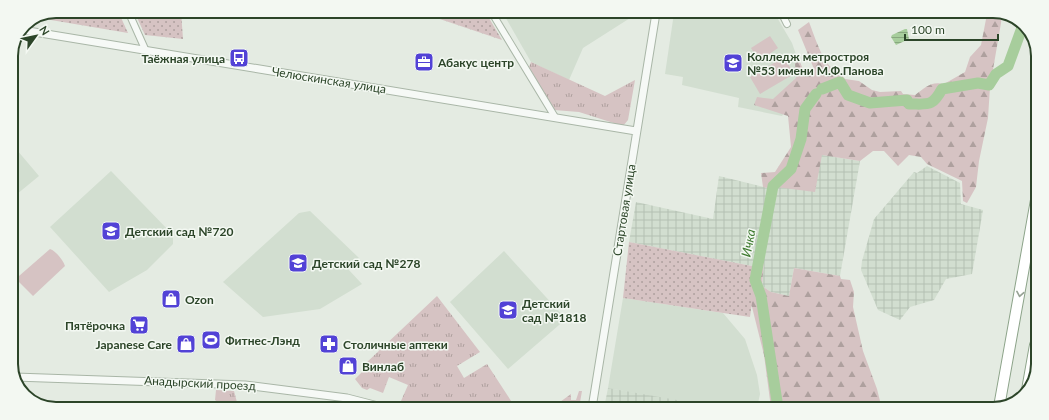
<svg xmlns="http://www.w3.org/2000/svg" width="1049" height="420" font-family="Lato,sans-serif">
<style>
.built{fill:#d2ded0}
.industrial{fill:url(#industrial-grid)}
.grass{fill:url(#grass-tufts)}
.forest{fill:url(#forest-firs)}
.park{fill:url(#park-dots)}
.pitch{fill:#d6c3c3}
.water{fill:url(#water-rules)}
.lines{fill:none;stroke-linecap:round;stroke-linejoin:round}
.river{stroke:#a7cd9c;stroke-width:11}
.minor-casing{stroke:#a9b6a7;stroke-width:8}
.tertiary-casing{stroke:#a9b6a7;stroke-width:9}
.trunk-casing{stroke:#8ca389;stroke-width:12}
.minor{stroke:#f6f9f6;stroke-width:6}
.tertiary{stroke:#f6f9f6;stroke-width:7}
.trunk{stroke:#fff;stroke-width:10}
.oneway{stroke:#96a294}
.labels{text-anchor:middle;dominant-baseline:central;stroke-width:3;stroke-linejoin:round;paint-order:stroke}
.poi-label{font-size:12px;font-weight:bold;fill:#2c4529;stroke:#f3f8f2;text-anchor:start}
.street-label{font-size:12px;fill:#2c4529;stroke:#f3f8f2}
.water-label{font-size:13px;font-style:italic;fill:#3f7b31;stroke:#f3f8f2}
.rim{fill:none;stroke:#2c4529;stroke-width:2}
</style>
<defs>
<pattern id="industrial-grid" width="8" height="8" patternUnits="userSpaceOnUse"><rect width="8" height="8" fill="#d2ded0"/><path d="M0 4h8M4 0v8" fill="none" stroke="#b4c0b3"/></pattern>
<pattern id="grass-tufts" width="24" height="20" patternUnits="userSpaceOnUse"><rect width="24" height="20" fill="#d6c3c3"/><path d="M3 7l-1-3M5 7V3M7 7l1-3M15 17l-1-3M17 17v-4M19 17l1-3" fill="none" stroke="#aea09e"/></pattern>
<pattern id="forest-firs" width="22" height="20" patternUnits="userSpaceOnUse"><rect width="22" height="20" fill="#d6c3c3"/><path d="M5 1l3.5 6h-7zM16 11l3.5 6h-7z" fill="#aea09e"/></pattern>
<pattern id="park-dots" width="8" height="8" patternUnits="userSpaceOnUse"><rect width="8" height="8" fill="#d6c3c3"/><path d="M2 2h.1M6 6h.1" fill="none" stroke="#aea09e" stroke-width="1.8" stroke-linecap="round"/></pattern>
<pattern id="water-rules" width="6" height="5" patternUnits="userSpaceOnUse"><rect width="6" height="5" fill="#a7cd9c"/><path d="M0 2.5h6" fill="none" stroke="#88a87f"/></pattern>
</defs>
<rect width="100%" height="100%" fill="#e4ebe2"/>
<!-- built -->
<path class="built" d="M503,13h135l-55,35 -14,32 -38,-18z
M674,13l101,1 17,29 14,40 -24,33 -44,-9 1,-9 -57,-13 1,-8 -18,-3z
M11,143l28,33 -28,23z
M111,171l62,64v9l-26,26 -38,22 -59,-65z
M310,211l49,47 -11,11 14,15 -42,25 -57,8 -40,-35 76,-69z
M504,251l62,68 -58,50 -58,-67z
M623,298l100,15 22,26 12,36 3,19 -3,14h-45l-104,-20z"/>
<!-- industrial -->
<path class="industrial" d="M822,155l38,6 -20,115 -46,-8 -5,28 -18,-4 -9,-6 3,-39 11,-60z
M927,166l33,17 1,21 22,6 -11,64 -26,5 -12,21 -24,7 -10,13 -22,-10 -17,-40 1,-9 12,-42 40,-47 3,1z
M719,176l53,13 -15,78 -128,-25 7,-40 77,17z
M608,388l86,15 18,5h-108z"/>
<!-- grass -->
<path class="grass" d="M531,62l74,34 30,-16 -7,40 -5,6 -44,-14 -25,-2 -25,-43z
M437,296l43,56 -23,14 7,12 23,-14 28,43h-104l-10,-6 7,-16 -19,-8 -6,16 -13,-5 -3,2 -5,-2 -7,-9 12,-12 -2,-3z
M216,390l18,1 4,15h-11v-2h-7l-5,-4z
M579,391h3l-3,17 -26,-1 18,-13v6h5z"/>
<!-- forest -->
<path class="forest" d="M987,14h15l-1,9 -11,64 -2,31 -9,43 -3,26 -9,16 -4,-2 -1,-20 -35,-17 -6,-7 -12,-2 -11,11 -14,-15h-11l-13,10 -38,-6 -7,37 -39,-5 -11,60 -3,39 9,6 18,4 5,-28 46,8 1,3 9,1 4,12 -1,15 10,44 14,38 5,20 -111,-1 -7,-53 -12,-48 -15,-18 4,-15 16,-8 15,-77 -9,-2 -2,-14 14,-1 16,-25 -3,-31 -34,-11 3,-8 16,2 23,-21 -1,-15 5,-1 5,12 9,-5 -16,-39 11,-8c6,15 15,47 31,51l5,6 14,2 13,9 8,2 21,-1 2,3 12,1c10,-7 15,-14 29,-11l21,-12 5,-15 11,-12z"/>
<!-- park -->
<path class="park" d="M56,11h62l10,22 -89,-15z
M134,11h47l2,28 -38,-4z
M419,12l67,1 16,27z
M629,242l128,25 -7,50 -127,-19z"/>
<!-- pitch -->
<path class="pitch" d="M770,36l8,12 -19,13 -8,-13z
M784,57l10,17 -34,20 -10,-17z
M50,249c6,2 13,11 15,17l-32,30 -16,-16 2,-4z"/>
<!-- water -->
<path class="water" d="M905,29h2l2,10 -13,6 -5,-8 1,-2z"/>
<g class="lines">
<!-- river -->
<path class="river" d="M822,89l18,-7 8,13 22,8 37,-3 2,4c20,0 23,3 33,-15l36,-6 11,2 7,-11 12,-8 15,-41
M778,408l-17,-112 -6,-16 18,-94 18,-17 10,-30 4,-30 11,-15"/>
<defs>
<path id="minor" d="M128,11l17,38
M492,13l63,104
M782,14l5,10"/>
<path id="tertiary" d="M22,30l614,101
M15,377l230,8 102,13 35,9
M592,408l64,-395"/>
<path id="trunk" d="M1027,390l8,-45
M999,407l37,-207"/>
</defs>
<!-- minor casing -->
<use href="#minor" class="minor-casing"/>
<!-- tertiary casing -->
<use href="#tertiary" class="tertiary-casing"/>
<!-- trunk casing -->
<use href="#trunk" class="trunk-casing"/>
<!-- minor -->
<use href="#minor" class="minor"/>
<!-- tertiary -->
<use href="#tertiary" class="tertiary"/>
<!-- trunk -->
<use href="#trunk" class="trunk"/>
</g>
<!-- one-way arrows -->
<defs><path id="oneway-chevron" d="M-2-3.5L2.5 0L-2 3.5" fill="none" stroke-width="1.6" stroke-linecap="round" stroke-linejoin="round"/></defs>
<use class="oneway" href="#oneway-chevron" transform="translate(1020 294) rotate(100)"/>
<!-- icons -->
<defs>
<symbol id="bus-square" viewBox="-11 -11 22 22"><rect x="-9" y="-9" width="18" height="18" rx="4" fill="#5242d6" stroke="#f3f8f2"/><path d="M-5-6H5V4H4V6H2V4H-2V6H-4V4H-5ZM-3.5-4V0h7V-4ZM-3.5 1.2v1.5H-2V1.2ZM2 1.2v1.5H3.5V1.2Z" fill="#fff"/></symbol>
<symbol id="office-square" viewBox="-11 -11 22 22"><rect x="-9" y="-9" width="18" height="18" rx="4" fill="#5242d6" stroke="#f3f8f2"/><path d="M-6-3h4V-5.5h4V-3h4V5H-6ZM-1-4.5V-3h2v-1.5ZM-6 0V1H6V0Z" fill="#fff"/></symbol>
<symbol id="university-square" viewBox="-11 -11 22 22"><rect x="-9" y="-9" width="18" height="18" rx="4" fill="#5242d6" stroke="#f3f8f2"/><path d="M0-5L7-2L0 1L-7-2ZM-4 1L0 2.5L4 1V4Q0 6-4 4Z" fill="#fff"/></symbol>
<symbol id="school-square" viewBox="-11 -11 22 22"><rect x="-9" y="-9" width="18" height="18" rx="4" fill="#5242d6" stroke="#f3f8f2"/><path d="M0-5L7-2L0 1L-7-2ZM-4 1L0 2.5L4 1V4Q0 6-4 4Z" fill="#fff"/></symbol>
<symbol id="shop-square" viewBox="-11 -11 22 22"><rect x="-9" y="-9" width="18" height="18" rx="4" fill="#5242d6" stroke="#f3f8f2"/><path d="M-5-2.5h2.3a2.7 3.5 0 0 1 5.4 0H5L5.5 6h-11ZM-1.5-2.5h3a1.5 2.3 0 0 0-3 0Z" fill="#fff"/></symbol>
<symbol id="supermarket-square" viewBox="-11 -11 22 22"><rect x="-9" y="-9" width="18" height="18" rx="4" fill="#5242d6" stroke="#f3f8f2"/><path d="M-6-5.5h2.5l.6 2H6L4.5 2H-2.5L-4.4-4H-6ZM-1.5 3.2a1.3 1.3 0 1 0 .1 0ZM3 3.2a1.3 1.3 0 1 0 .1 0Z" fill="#fff"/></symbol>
<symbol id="stadium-square" viewBox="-11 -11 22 22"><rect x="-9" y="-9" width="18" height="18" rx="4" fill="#5242d6" stroke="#f3f8f2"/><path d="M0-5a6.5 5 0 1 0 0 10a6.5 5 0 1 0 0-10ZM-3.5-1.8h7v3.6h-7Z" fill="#fff"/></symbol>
<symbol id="pharmacy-square" viewBox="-11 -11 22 22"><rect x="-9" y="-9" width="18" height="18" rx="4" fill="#5242d6" stroke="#f3f8f2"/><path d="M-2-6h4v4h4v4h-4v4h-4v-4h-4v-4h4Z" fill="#fff"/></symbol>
</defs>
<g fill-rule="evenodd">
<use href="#bus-square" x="228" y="47" width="22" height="22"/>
<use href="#office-square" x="413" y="51" width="22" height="22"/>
<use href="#university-square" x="722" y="52" width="22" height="22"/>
<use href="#school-square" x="100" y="220" width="22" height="22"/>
<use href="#school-square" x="287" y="252" width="22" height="22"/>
<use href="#shop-square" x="160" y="288" width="22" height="22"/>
<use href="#school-square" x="497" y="299" width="22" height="22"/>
<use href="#supermarket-square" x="128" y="314" width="22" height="22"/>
<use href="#stadium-square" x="200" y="329" width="22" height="22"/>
<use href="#shop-square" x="175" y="333" width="22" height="22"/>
<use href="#pharmacy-square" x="318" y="333" width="22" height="22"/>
<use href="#shop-square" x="337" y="355" width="22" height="22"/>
</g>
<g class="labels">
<!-- poi labels -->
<g class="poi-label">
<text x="747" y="56">Колледж метростроя<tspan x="747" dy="14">№53 имени М.Ф.Панова</tspan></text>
<text x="225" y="58" text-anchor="end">Таёжная улица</text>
<text x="438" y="62">Абакус центр</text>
<text x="125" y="231">Детский сад №720</text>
<text x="312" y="263">Детский сад №278</text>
<text x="185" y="299">Ozon</text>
<text x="522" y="303">Детский<tspan x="522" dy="14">сад №1818</tspan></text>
<text x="125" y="325" text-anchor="end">Пятёрочка</text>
<text x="225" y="340">Фитнес-Лэнд</text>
<text x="172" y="344" text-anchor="end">Japanese Care</text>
<text x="343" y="344">Столичные аптеки</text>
<text x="362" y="366">Винлаб</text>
</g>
<!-- street labels -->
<g class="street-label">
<text transform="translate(329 80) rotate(9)">Челюскинская улица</text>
<text transform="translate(624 210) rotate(-81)">Стартовая улица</text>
<text transform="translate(200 383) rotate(3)">Анадырский проезд</text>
</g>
<!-- water labels -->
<g class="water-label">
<text transform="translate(748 243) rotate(-79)">Ичка</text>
</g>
</g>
<!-- crop -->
<path d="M0 0H1049V420H0ZM56 18H993A38 38 0 0 1 1031 56V364A38 38 0 0 1 993 402H56A38 38 0 0 1 18 364V56A38 38 0 0 1 56 18Z" fill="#f3f8f2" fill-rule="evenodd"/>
<path class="rim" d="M56 18H993A38 38 0 0 1 1031 56V364A38 38 0 0 1 993 402H56A38 38 0 0 1 18 364V56A38 38 0 0 1 56 18Z"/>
<!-- north arrow -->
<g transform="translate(36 36) rotate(57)" stroke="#f3f8f2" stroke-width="3" paint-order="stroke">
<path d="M0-3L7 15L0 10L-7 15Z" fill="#2c4529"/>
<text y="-6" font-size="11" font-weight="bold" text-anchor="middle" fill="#2c4529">N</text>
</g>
<!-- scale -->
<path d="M905 34v6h93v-6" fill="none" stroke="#2c4529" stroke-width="2"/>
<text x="911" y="34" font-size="12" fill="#2c4529" stroke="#f3f8f2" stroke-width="3" paint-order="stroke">100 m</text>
</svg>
